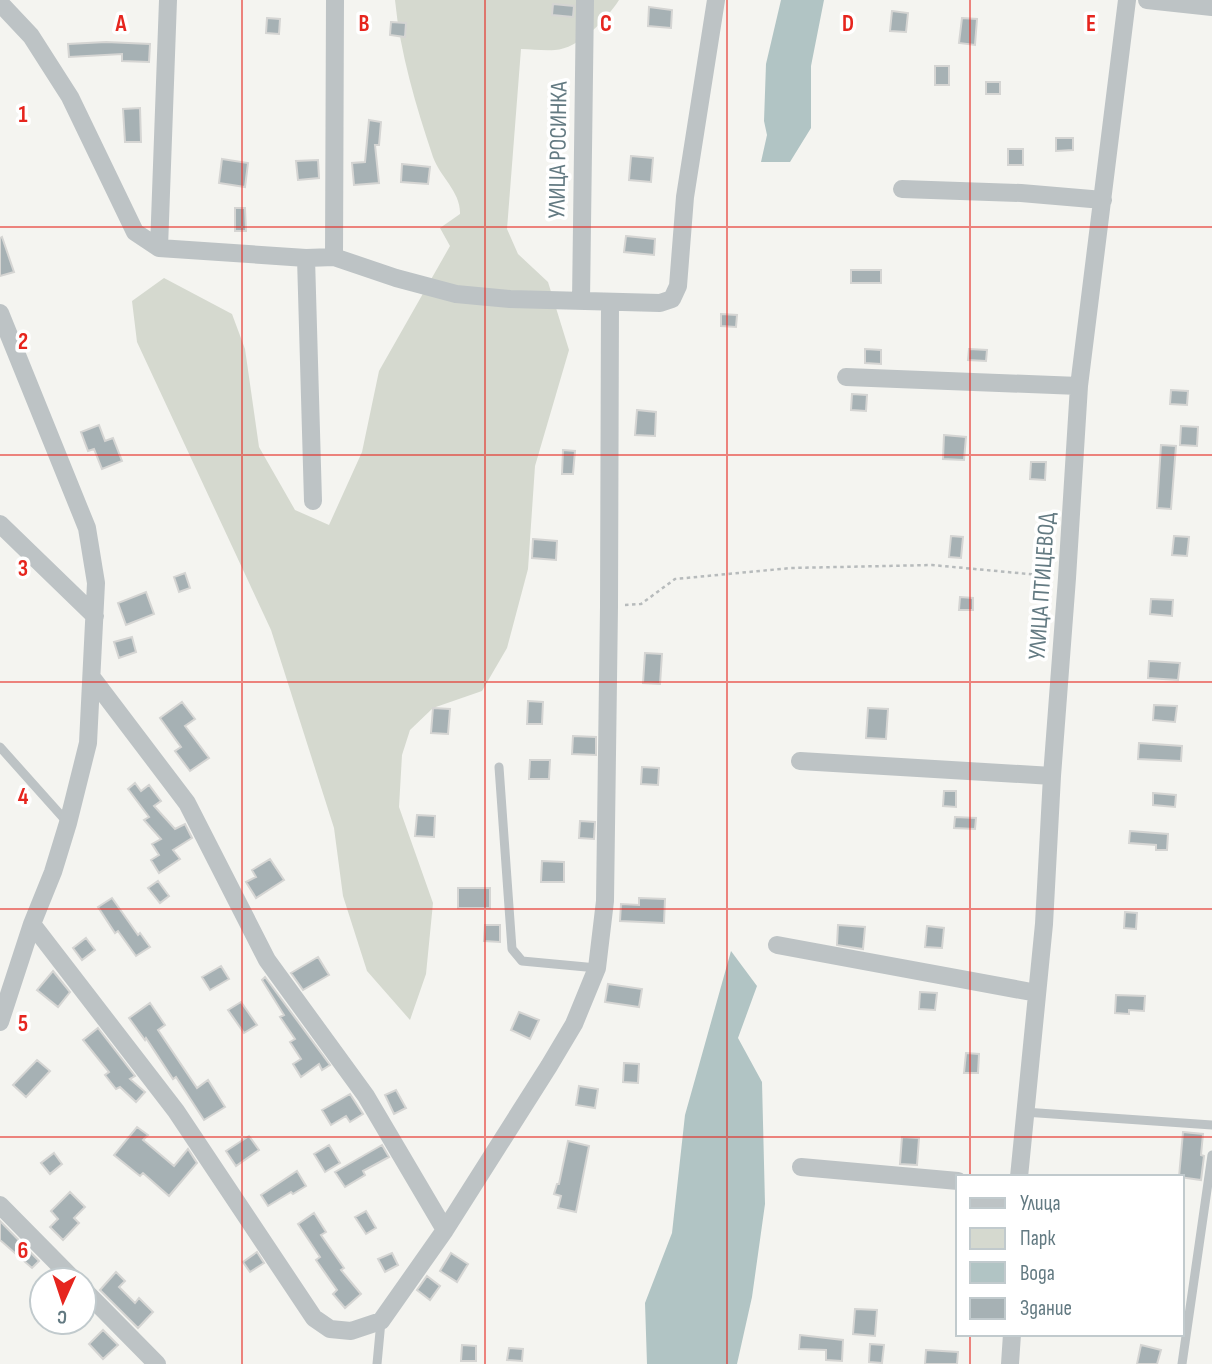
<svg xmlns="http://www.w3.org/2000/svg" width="1212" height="1364" font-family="'Sofia Sans Condensed',sans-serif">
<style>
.green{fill:#d5d9cf}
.water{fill:#b1c4c4}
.building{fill:#a6b1b4;stroke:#d5d5d3;stroke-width:2}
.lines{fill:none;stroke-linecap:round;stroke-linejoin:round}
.path{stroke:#b7bbbc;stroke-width:2.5;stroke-dasharray:3.5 3.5;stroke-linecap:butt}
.lane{stroke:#bdc3c5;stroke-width:9}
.street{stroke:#bdc3c5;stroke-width:18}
.grid{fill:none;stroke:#e6251e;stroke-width:2;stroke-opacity:0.55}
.labels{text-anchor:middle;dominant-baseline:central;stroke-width:7;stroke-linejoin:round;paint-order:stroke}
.street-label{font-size:24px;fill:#637a82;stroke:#fff}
.grid-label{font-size:23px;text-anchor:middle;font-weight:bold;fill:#e6251e;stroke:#fff;stroke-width:7;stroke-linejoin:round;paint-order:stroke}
</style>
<rect width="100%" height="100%" fill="#f4f4f0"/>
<!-- green -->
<path class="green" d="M395,0h224c-12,19 -41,49 -64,50 -11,1 -23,-1 -34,-1l-14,180 11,25 30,28 21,68 -34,116 -7,103 -21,79 -25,43 -49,17 -23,22 -8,25 -3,52 34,96 -7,71 -16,46 -43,-49 -24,-75 -9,-68 -63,-198 -134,-288 -5,-41 32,-23 68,36 13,35 14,98 36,63 34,15 33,-73 17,-81 71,-125 -10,-18 20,-14c1,-22 -20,-37 -27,-57 -17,-51 -33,-104 -38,-157z"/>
<!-- water -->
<path class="water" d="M781,0h43l-13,66v62l-21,34h-29l6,-27 -3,-14 2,-57z
M731,951l26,35 -19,52 24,44 3,122 -13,93 -15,67h-90l-2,-61 27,-70 13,-118z"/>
<!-- building -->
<path class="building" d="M553,4l21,2 -1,11 -21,-2z
M649,7l23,3 -1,18 -23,-2z
M892,11l16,2 -2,19 -16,-1z
M267,18l13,1 -1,15 -13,-1z
M962,18l15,1 -2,26 -16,-2z
M391,22l15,1 -1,14 -15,-2z
M106,42l44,2 -1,18 -27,-1v-7l-53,3 -1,-13z
M935,66h14v19h-14z
M986,82h14v12h-14z
M140,108l1,34h-16l-2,-33z
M369,120l12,2 -2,23h-4l4,38 -25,2 -2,-22 13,-1z
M1056,138h17v12l-17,1z
M1008,149h15v16h-15z
M631,156l22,2 -2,24 -22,-2z
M222,159l26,4 -3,24 -26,-4z
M318,160l1,18 -21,2 -2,-19z
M402,164l28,3 -2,17 -27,-2z
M235,208h10l1,23h-11z
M626,236l29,3 -1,16 -30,-3z
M2,237l12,35 -14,4v-38z
M851,270h30v13h-30z
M721,314l16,1 -1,12 -15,-1z
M865,349l16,1v14l-16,-1z
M969,349l18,1 -1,11 -18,-1z
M1171,390l17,1 -1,14 -17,-1z
M852,394l15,1 -1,16 -15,-1z
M637,410l19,2 -1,24 -20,-1z
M99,425l6,16 8,-3 9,23 -20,8 -8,-20 -6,2 -7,-19z
M1181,426l17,1 -1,19 -17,-1z
M944,435l22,2 -2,23 -21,-1z
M1161,445l15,1 -5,63 -14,-1z
M563,450l12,1 -2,23h-11z
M1031,462h15l-1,18 -15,-1z
M951,536l12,1 -2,21 -12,-1z
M1174,536l15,1 -2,19 -15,-1z
M533,539l24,2 -1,19 -24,-2z
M185,573l5,15 -11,4 -5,-15z
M146,592l8,22 -28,11 -8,-22z
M960,597l13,1v12h-14z
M1151,599l22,1 -1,16 -22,-2z
M132,637l4,15 -17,6 -5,-16z
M645,653l17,1 -2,30 -17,-1z
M1149,661l31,2 -2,17 -30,-2z
M528,701l15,1 -1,22h-15z
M182,702l13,17 -10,7 24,32 -19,13 -15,-20 6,-4 -21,-29z
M1154,705l23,1 -2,16 -22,-2z
M433,708l17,1 -2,25 -17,-1z
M868,708l20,1 -2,30 -20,-1z
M573,736l23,1v18l-24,-1z
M1139,743l43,3 -1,15 -43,-2z
M530,760h20l-1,19h-20z
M642,767l17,1 -1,17 -17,-1z
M135,783l6,8 8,-6 12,16 -7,5 21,23 10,-5 7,14 -19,12 7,9 -21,14 -8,-13 8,-5 -7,-11 9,-5 -17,-19 5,-3 -21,-28z
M944,791h12v16l-13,-1z
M1153,793l23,2 -1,12 -22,-2z
M417,815l18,1 -1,21 -19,-1z
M955,817l21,1 -1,11 -21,-1z
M580,821l15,1 -1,17 -15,-1z
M1130,831l38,3 -1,16h-11v-5l-27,-2z
M270,859l14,21 -28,18 -10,-16 10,-5 -4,-7z
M542,861l22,1v20h-23z
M158,881l11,15 -9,7 -12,-15z
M458,888h32v20h-32z
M112,898l26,37 2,-2 10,14 -14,9 -18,-25 -3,2 -17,-26z
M639,898l26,1 -1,24 -44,-2 1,-17 18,1z
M1125,912l12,1 -1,16 -12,-1z
M485,925h15v17l-16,-1z
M838,925l27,2 -2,22 -26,-4z
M927,926l17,2 -2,20 -17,-1z
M86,938l9,12 -13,10 -9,-12z
M318,957l11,18 -26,15 -12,-17z
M221,966l8,13 -19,11 -8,-13z
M53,971l17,21 -12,15 -21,-17z
M265,977l65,88 -8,5 -3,-6 -18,13 -8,-13 8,-5 -11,-17 5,-3 -15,-22 4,-2 -22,-35z
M608,984l34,5 -3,18 -34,-5z
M920,992l17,1 -2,17 -16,-1z
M1116,995l29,1 -1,15 -15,-1v4l-14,-1z
M241,1002l16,23 -13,8 -16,-23z
M150,1003l15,22 -7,5 39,58 11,-8 17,27 -21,13 -28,-43 -3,2 -27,-41 -1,2 -16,-22z
M519,1012l20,8 -9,19 -19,-9z
M98,1028l37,48 -5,3 15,13 -9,10 -16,-15 -4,2 -11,-14 4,-3 -26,-32z
M966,1053l13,1 -1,19h-14z
M37,1060l13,11 -24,26 -13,-12z
M624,1063l15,1 -1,19 -15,-1z
M579,1086l19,3 -3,19 -19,-3z
M396,1090l10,18 -12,6 -9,-19z
M350,1094l13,20 -13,8 -4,-6 -15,9 -9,-15z
M137,1127l11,8 -5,5 31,26 14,-17 9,14 -28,33 -26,-23 -3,3 -26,-21z
M1183,1132l20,2 -2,21 3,1 -3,24 -22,-3z
M249,1136l10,14 -23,16 -10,-15z
M902,1137l17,1 -2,27 -17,-1z
M568,1141l21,5 -13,66 -18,-4 3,-12 -7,-2 3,-10h2z
M329,1145l11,18 -15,9 -11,-18z
M382,1145l7,12 -26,14 2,4 -20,12 -10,-15z
M54,1153l8,11 -12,10 -9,-11z
M297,1171l9,15 -13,8 -2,-2 -23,14 -7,-11z
M70,1192l15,15 -11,11 5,5 -16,17 -13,-13 8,-8 -7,-8z
M366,1211l10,17 -10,6 -11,-17z
M314,1213l12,19 -5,3 23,33 -3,2 20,24 -16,14 -12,-14 4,-4 -21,-30 4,-3 -22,-33z
M0,1221l39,40 -7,7 -32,-28z
M257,1252l7,11 -14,9 -7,-10z
M392,1253l6,12 -13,7 -7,-13z
M451,1253l17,11 -11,18 -17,-11z
M116,1272l9,9 -6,6 16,16 4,-5 14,14 -15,16 -38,-38z
M427,1276l13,10 -10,14 -13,-10z
M855,1309l22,1 -2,26 -22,-2z
M103,1330l15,15 -15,14 -14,-15z
M800,1335l43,5 -1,21 -16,-1v-10l-27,-1z
M870,1344l14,1 -2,18 -13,-1z
M462,1345l14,1v15h-15z
M1141,1345l20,5 -4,14h-20z
M509,1348l14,1 -1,12 -15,-1z
M926,1350l32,2 -1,12h-32z"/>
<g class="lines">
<!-- path -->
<path class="path" d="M625,605l16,-1 34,-25 116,-11 141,-3 118,11"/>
<!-- lane -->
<path class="lane" d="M0,747l67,75
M499,767l13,182 10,12 75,7
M1024,1112l188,13
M377,1364l4,-43
M1182,1364l30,-209"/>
<!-- street -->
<path class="street" d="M1147,0l65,7
M0,3l31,33 39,61 65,135 24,16 147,10 28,-1 62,21 60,16 54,5 150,4 12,-4 6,-13 7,-89 31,-197
M902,189l119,4 82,7
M159,248l9,-248
M334,257l1,-257
M306,258l7,243
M581,301l4,-301
M0,313l87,215 9,55 -8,160 -20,80 -15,49 -21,52 -32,98
M846,377l233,9
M0,524l95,92
M93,679l94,124 80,157 99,136 79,134
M800,761l252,15
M32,924l144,187 138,207 16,11 21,2 30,-10 64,-91 104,-164 25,-42 23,-56 8,-67 4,-294 1,-304
M777,945l260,48
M801,1167l157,14
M1019,1177l25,-253 8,-148 15,-198 12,-192 48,-386
M0,1205l74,75
M84,1290l73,74
M1010,1364l2,-30"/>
</g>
<!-- grid -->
<path class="grid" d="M242,0v1364M485,0v1364M727,0v1364M970,0v1177M0,227h1212M0,455h1212M0,682h1212M0,909h1212M0,1137h1212M970,1334v30"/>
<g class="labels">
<!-- street labels -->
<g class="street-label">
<text transform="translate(558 150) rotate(-89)">УЛИЦА РОСИНКА</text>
<text transform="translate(1042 586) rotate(-86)">УЛИЦА ПТИЦЕВОД</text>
</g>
</g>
<g class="grid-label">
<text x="121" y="31">A</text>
<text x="364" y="31">B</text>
<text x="606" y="31">C</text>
<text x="848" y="31">D</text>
<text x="1091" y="31">E</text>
<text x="23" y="122">1</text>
<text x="23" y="349">2</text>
<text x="23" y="576">3</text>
<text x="23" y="804">4</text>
<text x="23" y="1031">5</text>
<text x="23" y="1258">6</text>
</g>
<!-- legend -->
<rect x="956" y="1175" width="228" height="161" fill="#ffffff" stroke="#c1cacd" stroke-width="2"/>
<rect x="970" y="1198" width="35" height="10" fill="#bdc3c5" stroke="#c1cacd" stroke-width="2"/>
<text x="1020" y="1210" font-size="21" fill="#637a82">Улица</text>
<rect x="970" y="1228" width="35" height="21" fill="#d5d9cf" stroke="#c1cacd" stroke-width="2"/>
<text x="1020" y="1245" font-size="21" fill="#637a82">Парк</text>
<rect x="970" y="1262" width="35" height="21" fill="#b1c4c4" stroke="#c1cacd" stroke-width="2"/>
<text x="1020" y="1280" font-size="21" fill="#637a82">Вода</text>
<rect x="970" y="1298" width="35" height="21" fill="#a6b1b4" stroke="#c1cacd" stroke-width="2"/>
<text x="1020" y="1315" font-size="21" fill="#637a82">Здание</text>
<!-- north arrow -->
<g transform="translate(63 1301) rotate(183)"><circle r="33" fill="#ffffff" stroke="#c1cacd" stroke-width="2"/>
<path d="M0-5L12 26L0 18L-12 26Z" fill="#e6251e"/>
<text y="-10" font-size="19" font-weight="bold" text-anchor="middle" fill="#637a82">С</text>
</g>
</svg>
